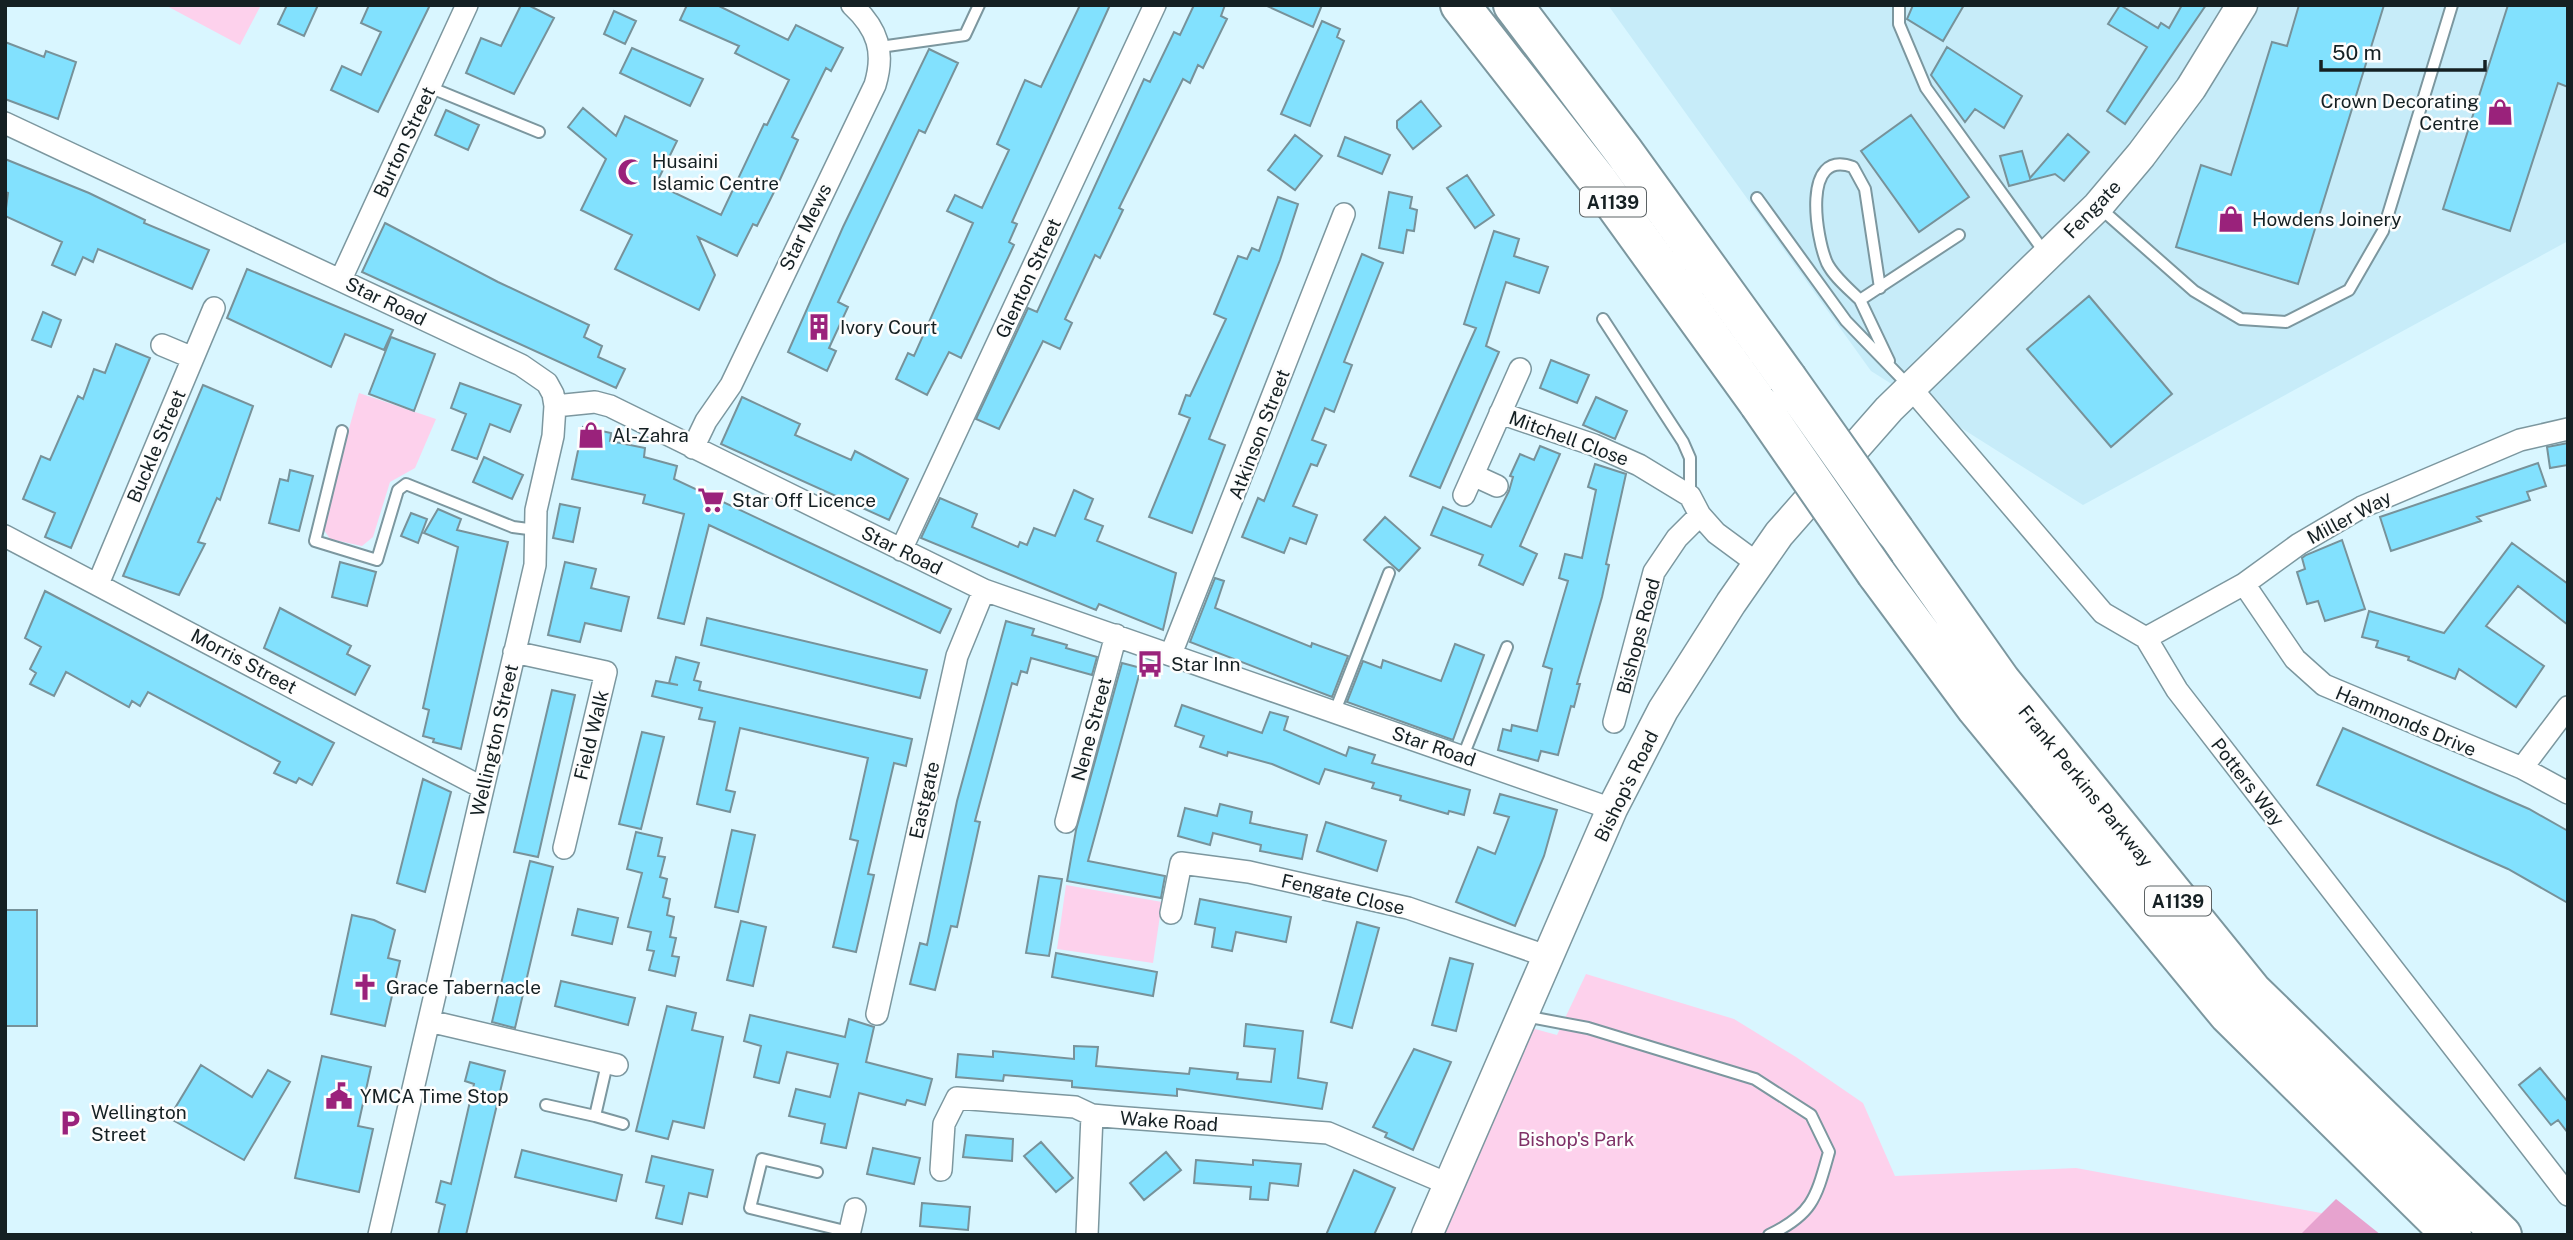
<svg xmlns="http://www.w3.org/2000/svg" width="2573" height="1240" font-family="'Public Sans',sans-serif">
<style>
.built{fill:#c7ecf9}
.green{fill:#fdd1ec}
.forest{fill:#e7a3cf}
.building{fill:#82e1fe;stroke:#77929a;stroke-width:2}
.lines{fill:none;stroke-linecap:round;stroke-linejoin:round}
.lane-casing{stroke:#7c979f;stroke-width:14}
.street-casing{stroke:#7c979f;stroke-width:24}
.secondary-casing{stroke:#7c979f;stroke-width:33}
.highway-casing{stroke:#7c979f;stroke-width:42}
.lane{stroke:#fff;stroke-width:10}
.street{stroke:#fff;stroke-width:21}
.secondary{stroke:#fff;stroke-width:30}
.highway{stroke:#fff;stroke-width:38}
.highway-bridge-casing{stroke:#7c979f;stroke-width:42;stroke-linecap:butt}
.highway-bridge{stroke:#fff;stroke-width:38}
.labels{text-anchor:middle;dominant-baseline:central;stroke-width:5;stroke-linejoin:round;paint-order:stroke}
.shield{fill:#fdfdfd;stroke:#5b6264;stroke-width:2}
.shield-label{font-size:18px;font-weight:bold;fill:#152023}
.poi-label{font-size:19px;fill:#152023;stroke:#fdfdfd;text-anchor:start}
.street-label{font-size:19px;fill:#152023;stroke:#fdfdfd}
.park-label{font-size:19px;fill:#7f3067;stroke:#fdfdfd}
</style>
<rect width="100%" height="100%" fill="#d9f6ff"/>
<!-- built -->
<path class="built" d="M1608,5h960v236l-485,264 -212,-134z"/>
<!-- green -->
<path class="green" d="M165,5h96l-21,40z
M359,393l77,26 -21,49 -25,14 -17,55 -11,9 -32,-7 -6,-9v-12z
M1066,885l96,17 -9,61 -96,-14z
M1586,974l148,45 62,38 67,46 32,73 181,-8 245,45 28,22h-919l90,-210 37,10z"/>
<!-- forest -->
<path class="forest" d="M2336,1199l45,36h-81z"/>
<!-- building -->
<path class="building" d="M287,5h31l-14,31 -26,-12z
M369,5h61l-52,107 -47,-22 11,-24 19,9 20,-43 -20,-9z
M521,5h7l26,13 -40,76 -48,-21 15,-35 20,8z
M687,5h30l71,35 8,-15 47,23 -12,23 -5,-3 -34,69 6,3 -20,44 -21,42 -4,-2 -16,32 -39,-19 17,38 -16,35 -84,-41 17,-34 -51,-25 25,-51 -38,-32 15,-19 33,28 9,-20 52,25 -21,43 65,31 43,-91 3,1 22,-45 -54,-27 4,-7 -59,-26z
M1080,5h30l-98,217 5,2 -8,18 5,3 -45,96 -8,17 -12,-6 -22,43 -31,-16 12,-26 6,3 59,-133 -26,-12 8,-16 27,13 27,-58 -12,-6 28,-64 16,7z
M1194,5h31l-4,11 6,3 -24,49 -5,-3 -8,18 -7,-4 -64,129 4,2 -23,48 -5,-3 -30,64 7,4 -12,26 -17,-8 -44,88 -23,-10 52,-111 9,4 107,-233 6,3 24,-50 6,3z
M1265,5h57l-9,22z
M1913,5h51l-21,36 -36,-22z
M2120,5l38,23 3,-5 8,5 13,-23h24l-81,119 -18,-13 40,-64 -39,-23z
M2299,5h85l-86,279 -122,-37 25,-82 30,10 41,-133 15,4z
M2508,5h60v82l-10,-4 -48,148 -67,-22z
M614,11l22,10 -11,23 -21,-10z
M1322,21l18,8 -3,8 7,4 -34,85 -29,-12z
M5,42l39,15 2,-6 30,11 -18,57 -53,-20z
M1947,47l75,49 -18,32 -29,-19 -10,13 -34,-47z
M632,48l71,31 -13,27 -70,-33z
M929,49l29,14 -33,70 -6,-3 -81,172 10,5 -19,41 7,3 -9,20 -39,-19 55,-125z
M1421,101l20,25 -28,23 -16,-21v-7z
M446,110l33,15 -11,25 -33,-15z
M1911,115l58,82 -50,35 -58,-81z
M2068,134l21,18 -25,29 -9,-7 -46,12 -9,-30 22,-5 8,27z
M1295,135l27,21 -27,34 -27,-20z
M1345,137l45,18 -8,19 -44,-18z
M5,159l84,34 56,27 -1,3 65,27 -17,39 -94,-40 -5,13 -10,-5 -8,18 -23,-10 10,-23 -57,-26 3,-23 -3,-1z
M1467,175l27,40 -19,13 -28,-40z
M1389,192l23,5 -2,11 7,2 -3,21 -7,-1 -4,23 -24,-5z
M1278,197l20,7 -18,56 -71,179 16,6 -33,88 -43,-16 41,-99 -11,-4 7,-19 4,1 36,-77 -12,-5 24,-58 9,3 5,-11 7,3z
M385,223l113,59 91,43 -5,12 18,9 -4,11 27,12 -9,19 -254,-116z
M1494,231l25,8 -5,17 34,11 -9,26 -33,-11 -20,64 13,6 -59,136 -30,-12 66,-148 -12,-4z
M1362,254l21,9 -39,99 8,3 -18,47 -9,-4 -13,32 14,5 -9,21 -6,-2 -18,42 24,9 -11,29 -16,-6 -6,15 -42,-16 16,-39 6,3z
M247,269l146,61 -9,20 -39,-16 -14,33 -104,-49z
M2089,296l83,98 -61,53 -84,-98z
M43,312l18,8 -10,27 -19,-7z
M391,337l44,17 -21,57 -45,-17z
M116,344l34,14 -79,190 -26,-11 10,-24 -32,-14 18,-43 9,4 28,-64 5,3 11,-30 11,4z
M1551,360l38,15 -12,28 -37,-15z
M460,383l61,22 -11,27 -20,-8 -13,35 -25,-9 14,-36 -15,-6z
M203,385l50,21 -33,94 -3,-2 -19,44 7,2 -26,51 -56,-19z
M742,397l58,27 -5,11 56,25 4,-9 53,28 -19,41 -168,-76z
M1596,397l31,14 -12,28 -32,-14z
M583,427l28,6 -1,8 35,7 -1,9 33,9 -3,13 277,130 -11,24 -231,-108 -25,99 -26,-6 26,-104 -41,-11 2,-8 -73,-16z
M2568,443v22l-18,3 -3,-21z
M1540,446l20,8 -40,92 17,8 -14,31 -44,-20 4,-10 -52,-20 12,-28 48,20 18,-36 4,-14 -3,-1 10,-22 14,6z
M484,457l39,18 -11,24 -39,-17z
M2538,463l8,23 -19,6 3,8 -53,17 4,4 -90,30 -11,-34z
M1595,464l31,10 -20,90 3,1 -7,32 -25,87h3l-6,23 -3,-1 -13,49 -17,-4 -3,10 -40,-11 5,-21 8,2 1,-6 25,6 15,-62 -9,-3 25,-85 -9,-3 6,-24 17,4 14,-68 -8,-3z
M290,470l23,6 -14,55 -30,-8 11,-44 8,2z
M1074,490l19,9 -8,20 18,7 -6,15 79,32 -13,57 -64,-26 -3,6 -175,-72 19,-40 37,16 -5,13 46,20 2,-5 7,3 7,-17 21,8z
M560,504l20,4 -7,34 -20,-4z
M438,509l23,10 -4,11 51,12 -47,207 -28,-7 1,-3 -11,-3 6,-26 -6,-2 35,-161 -34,-14z
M411,513l16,6 -9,24 -17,-7z
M1385,517l35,31 -21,23 -35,-31z
M2342,540l23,69 -40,12 -7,-20 -11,3 -10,-32 8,-3 -3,-11 4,-3z
M2512,543l56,41v41l-50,-39 -32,40 58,40 -28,41 -57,-38 -4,10 -47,-19 1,-3 -33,-10 2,-6 -16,-4 7,-26 75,22z
M340,562l36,10 -9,34 -35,-9z
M565,562l31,7 -5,19 38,9 -8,34 -36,-8 -5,19 -32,-7z
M1215,578l9,3 -9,27 96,39 1,-4 36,13 -16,41 -142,-55z
M45,591l289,152 -22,42 -13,-7 -3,5 -22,-10 6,-11 -132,-70 -8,14 -8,-5 -3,6 -63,-35 -12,24 -24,-12 6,-11 -6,-4 11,-22 -16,-9z
M280,608l71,38 -4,8 23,12 -15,29 -91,-47z
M707,618l220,52 -7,28 -219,-53z
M1006,621l28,8 -2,6 35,10 -1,3 31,9 -5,18 -61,-17 -4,15 -6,-2 -4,14 -5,-2 -37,138 5,1 -23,105 -6,-1 -16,64 -25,-6 10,-41 7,2 30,-144z
M1455,644l29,11 -31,85 -106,-38 16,-41 18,7 2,-8 58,21z
M676,657l23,6 -5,17 7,2 -2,8 213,49 -6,27 -12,-3 -26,111 6,1 -18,77 -23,-5 25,-106 -8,-2 18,-81 -128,-30 -14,62 9,2 -5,20 -33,-8 18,-82 -16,-3 3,-11 -50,-12 4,-15 22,4 -9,-2z
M1122,663l19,5 -53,193 77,15 -4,22 -94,-17 9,-51z
M552,690l23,5 -37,162 -24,-5z
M1182,705l80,28 8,-21 18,5 -4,13 62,26 3,-9 26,8 -3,8 98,27 -6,25 -15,-4 -1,3 -48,-14 1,-4 -29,-8 2,-5 -49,-14 -6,15 -47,-20 -44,-12 -1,4 -27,-9 4,-11 -29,-10z
M2343,728l186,81 39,22v72l-60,-34 -191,-84z
M642,732l22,5 -23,92 -22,-5z
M423,779l28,13 -26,100 -28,-9z
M1500,794l57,16 -13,46 -29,70 -59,-24 22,-55 17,7 14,-37 -15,-4z
M1220,804l32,8 -2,11 57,12 -5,24 -42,-8 1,-6 -48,-12 -3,12 -32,-9 7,-28 32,8z
M1326,822l60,19 -9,30 -60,-20z
M732,830l23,5 -17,77 -23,-5z
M636,832l26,6 -4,18 7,1 -5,20 7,2 -4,18 7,2 -3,16 7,2 -4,20 6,1 -4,18 7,1 -4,19 -26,-6 5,-19 -7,-1 4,-18 -23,-5 14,-54 -15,-4z
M530,861l23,6 -38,161 -23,-6z
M1039,876l23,3 -13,77 -23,-3z
M1200,899l91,18 -5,25 -50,-10 -4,19 -20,-4 3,-19 -20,-4z
M578,909l40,9 -6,26 -40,-9z
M5,910h32v116h-32z
M352,915l22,5 21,10 -7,28 12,3 -15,65 -54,-12z
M741,921l25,6 -13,59 -26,-6z
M1357,922l22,6 -27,100 -21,-6z
M1056,953l101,19 -4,24 -101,-19z
M1450,958l23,6 -17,67 -24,-6z
M561,981l74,17 -7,27 -73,-19z
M667,1006l29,7 -4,17 31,7 -19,91 -31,-7 -5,18 -32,-8z
M750,1015l95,22 4,-18 25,8 -8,35 66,17 -7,26 -18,-5 -2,5 -46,-12 -13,55 -25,-5 4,-19 -36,-8 7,-27 34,8 8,-33 -51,-12 -8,31 -25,-6 7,-31 -17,-5z
M1246,1024l57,7 -5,47 29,5 -5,26 -145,-20v7l-105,-9v-6l-68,-6 -1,6 -47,-4 2,-23 35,3v-6l81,8v-13l24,1 -2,19 93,8 1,-6 48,5 -1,6 34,3 4,-33 -31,-3z
M1414,1049l37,13 -38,88 -28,-13 2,-4 -14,-6z
M322,1056l49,11 -13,59 15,3 -14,63 -64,-14z
M470,1062l35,9 -39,164h-28l7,-30 -9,-3 5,-21 10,3 23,-100 -9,-3z
M201,1065l51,32 16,-27 22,12 -46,78 -75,-42z
M2540,1068l28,34v31l-10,-13 -7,5 -32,-40z
M966,1135l47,4 -1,22 -49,-4z
M1041,1142l32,36 -17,14 -32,-36z
M873,1148l47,10 -6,26 -47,-10z
M522,1150l100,25 -6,26 -101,-24z
M1166,1152l15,18 -37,30 -14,-17z
M652,1156l61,14 -6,27 -18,-4 -7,31 -26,-6 8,-32 -18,-4z
M1196,1160l57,5v-5l48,4 -3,22 -28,-3 -2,17 -18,-1 1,-12 -57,-4z
M1354,1170l41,18 -7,16 -14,31h-48z
M922,1203l48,4 -2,23 -48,-4z"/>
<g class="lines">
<defs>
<path id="lane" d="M1899,5v19l27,64 119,165
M880,47l85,-12 14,-30
M429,87l110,45
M1757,198l89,123 64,66
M2100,208l94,83 47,28 45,3 63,-32 34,-59 69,-226
M1860,300c-11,-11 -26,-23 -33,-37 -11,-25 -26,-115 26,-96l12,22 15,99
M1603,319l80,123 7,16v38
M1889,361l-29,-61 99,-65
M342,431l-27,110 62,19 21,-70 8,-6 107,43 23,3
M1335,711l54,-138
M1463,756l44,-109
M1524,1016l64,12 167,51 56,36 18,37c-13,46 -16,62 -60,83
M546,1105l49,11 12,-52
M595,1116l28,8
M817,1172l-55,-13 -12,49 99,24"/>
<path id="street" d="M5,123l516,242 26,18 6,11 2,12 -2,30 -17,74 -1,55 -156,670
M341,279l126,-274
M162,345l31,13
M1910,387l193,226 43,25 31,52 391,505
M555,406l40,-4 15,4 374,184 628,219
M1500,413l94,32 45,20 51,31 10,19
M693,448l13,-27 25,-36 144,-300c10,-33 3,-56 -23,-80
M1473,475l24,11
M1464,495l56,-126
M5,536l478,252
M901,550l254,-545
M98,584l116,-276
M2244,584l51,75 29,26 198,83 46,25
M2146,638l98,-54 55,-40 63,-37 158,-67 48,-11
M514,652l92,20 -42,176
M1171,654l173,-440
M1614,722l40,-150 23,-34 23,-23 16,18 42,31
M2522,768l46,-61
M1066,822l50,-187
M1171,913l10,-50 68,9 159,36 141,49
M877,1014l80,-358 27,-66
M429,1021l188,44
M941,1170l3,-46 13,-26 118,9 17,8 22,2 214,16 120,51
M849,1235l6,-26
M1087,1235l5,-120"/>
<path id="secondary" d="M1427,1235l185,-426 51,-99 68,-107 48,-69 110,-125 209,-203 43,-51 50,-67 51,-83"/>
<path id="highway" d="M1460,5l138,176 161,223
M1513,5l111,147 163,226
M1895,531l106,150 251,310 250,244
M1876,573l100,135 252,306 224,221"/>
</defs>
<!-- lane casing -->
<use href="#lane" class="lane-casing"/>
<!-- street casing -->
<use href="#street" class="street-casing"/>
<!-- secondary casing -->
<use href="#secondary" class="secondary-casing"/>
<!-- highway casing -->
<use href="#highway" class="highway-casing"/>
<!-- lane -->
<use href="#lane" class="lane"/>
<!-- street -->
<use href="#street" class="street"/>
<!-- secondary -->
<use href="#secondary" class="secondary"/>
<!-- highway -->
<use href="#highway" class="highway"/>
<defs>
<path id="highway-bridge" d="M1787,378l108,153
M1759,404l117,169"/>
</defs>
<!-- highway-bridge casing -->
<use href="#highway-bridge" class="highway-bridge-casing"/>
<!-- highway-bridge -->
<use href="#highway-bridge" class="highway-bridge"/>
</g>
<!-- icons -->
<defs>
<symbol id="shop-bare" viewBox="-9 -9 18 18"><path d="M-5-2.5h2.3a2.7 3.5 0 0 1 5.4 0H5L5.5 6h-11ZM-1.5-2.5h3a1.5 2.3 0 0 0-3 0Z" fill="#9a227b" stroke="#fdfdfd" stroke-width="2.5" paint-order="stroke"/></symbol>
<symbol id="mosque-bare" viewBox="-9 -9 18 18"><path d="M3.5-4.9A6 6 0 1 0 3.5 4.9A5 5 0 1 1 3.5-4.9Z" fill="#9a227b" stroke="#fdfdfd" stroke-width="2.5" paint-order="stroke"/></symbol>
<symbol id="building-bare" viewBox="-9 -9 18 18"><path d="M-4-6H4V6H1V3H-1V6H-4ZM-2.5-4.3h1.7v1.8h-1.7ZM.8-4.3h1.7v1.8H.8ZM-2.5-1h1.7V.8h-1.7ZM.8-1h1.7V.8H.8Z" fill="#9a227b" stroke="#fdfdfd" stroke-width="2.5" paint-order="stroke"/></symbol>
<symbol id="supermarket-bare" viewBox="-9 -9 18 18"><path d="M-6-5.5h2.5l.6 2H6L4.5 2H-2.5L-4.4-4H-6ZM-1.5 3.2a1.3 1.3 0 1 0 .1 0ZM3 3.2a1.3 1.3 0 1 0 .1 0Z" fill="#9a227b" stroke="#fdfdfd" stroke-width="2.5" paint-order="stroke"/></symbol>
<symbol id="bus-bare" viewBox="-9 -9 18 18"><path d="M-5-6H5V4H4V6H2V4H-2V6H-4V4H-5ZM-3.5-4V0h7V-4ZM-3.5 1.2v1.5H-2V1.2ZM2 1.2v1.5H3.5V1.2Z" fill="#9a227b" stroke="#fdfdfd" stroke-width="2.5" paint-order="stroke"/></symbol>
<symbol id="church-bare" viewBox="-9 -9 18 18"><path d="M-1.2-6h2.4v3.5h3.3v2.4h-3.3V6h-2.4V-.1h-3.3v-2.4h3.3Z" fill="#9a227b" stroke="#fdfdfd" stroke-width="2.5" paint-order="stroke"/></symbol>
<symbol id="civic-bare" viewBox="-9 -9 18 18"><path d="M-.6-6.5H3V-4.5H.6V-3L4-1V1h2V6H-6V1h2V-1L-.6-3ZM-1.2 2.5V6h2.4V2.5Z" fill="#9a227b" stroke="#fdfdfd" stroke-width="2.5" paint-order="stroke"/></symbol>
<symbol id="parking-bare" viewBox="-9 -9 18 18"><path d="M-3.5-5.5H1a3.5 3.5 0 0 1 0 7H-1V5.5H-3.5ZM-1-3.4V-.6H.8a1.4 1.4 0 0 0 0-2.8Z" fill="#9a227b" stroke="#fdfdfd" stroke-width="2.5" paint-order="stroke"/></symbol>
</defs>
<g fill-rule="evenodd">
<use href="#shop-bare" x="2481" y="93" width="38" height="38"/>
<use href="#mosque-bare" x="612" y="153" width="38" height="38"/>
<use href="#shop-bare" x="2212" y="200" width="38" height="38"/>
<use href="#building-bare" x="800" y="308" width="38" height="38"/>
<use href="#shop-bare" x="572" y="416" width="38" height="38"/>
<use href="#supermarket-bare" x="692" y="481" width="38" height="38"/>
<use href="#bus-bare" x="1131" y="645" width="38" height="38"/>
<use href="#church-bare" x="346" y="968" width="38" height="38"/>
<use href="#civic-bare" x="320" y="1077" width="38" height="38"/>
<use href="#parking-bare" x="51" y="1104" width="38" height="38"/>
</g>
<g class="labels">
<!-- shield labels -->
<g class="shield">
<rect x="1580" y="187.5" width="66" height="29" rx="5"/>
<rect x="2145" y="886.5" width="66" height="29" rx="5"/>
</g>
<g class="shield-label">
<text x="1613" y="202">A1139</text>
<text x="2178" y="901">A1139</text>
</g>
<!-- poi labels -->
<g class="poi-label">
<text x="2479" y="101" text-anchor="end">Crown Decorating<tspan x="2479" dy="22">Centre</tspan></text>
<text x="652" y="161">Husaini<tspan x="652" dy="22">Islamic Centre</tspan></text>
<text x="2252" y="219">Howdens Joinery</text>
<text x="840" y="327">Ivory Court</text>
<text x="612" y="435">Al-Zahra</text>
<text x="732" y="500">Star Off Licence</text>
<text x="1171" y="664">Star Inn</text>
<text x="386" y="987">Grace Tabernacle</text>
<text x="360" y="1096">YMCA Time Stop</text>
<text x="91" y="1112">Wellington<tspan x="91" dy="22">Street</tspan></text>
</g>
<!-- street labels -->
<g class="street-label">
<text transform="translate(404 142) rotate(-65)">Burton Street</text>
<text transform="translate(2092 209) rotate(-46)">Fengate</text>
<text transform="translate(805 227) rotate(-64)">Star Mews</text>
<text transform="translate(1028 278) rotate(-65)">Glenton Street</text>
<text transform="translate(386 301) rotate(26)">Star Road</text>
<text transform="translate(1259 434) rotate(-69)">Atkinson Street</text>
<text transform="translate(1569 438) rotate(20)">Mitchell Close</text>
<text transform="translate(156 446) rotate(-67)">Buckle Street</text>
<text transform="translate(2349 517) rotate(-28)">Miller Way</text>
<text transform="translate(902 550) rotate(26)">Star Road</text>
<text transform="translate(1638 636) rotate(-75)">Bishops Road</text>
<text transform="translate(244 661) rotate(28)">Morris Street</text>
<text transform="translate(2406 721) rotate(23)">Hammonds Drive</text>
<text transform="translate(1091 729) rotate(-75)">Nene Street</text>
<text transform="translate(591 735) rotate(-76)">Field Walk</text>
<text transform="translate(494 740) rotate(-77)">Wellington Street</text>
<text transform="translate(1434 746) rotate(19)">Star Road</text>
<text transform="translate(2248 782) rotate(52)">Potters Way</text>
<text transform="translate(1626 786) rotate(-64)">Bishop's Road</text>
<text transform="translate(2086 786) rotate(51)">Frank Perkins Parkway</text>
<text transform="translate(924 800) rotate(-77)">Eastgate</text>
<text transform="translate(1343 894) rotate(13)">Fengate Close</text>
<text transform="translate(1169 1121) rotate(4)">Wake Road</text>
</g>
<!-- park labels -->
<g class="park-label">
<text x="1576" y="1139">Bishop's Park</text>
</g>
</g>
<!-- border -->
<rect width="2573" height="1240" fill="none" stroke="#152023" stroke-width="14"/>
<!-- scale -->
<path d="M2321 60v10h164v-10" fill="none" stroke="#152023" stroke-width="3.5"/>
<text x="2332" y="60" font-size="21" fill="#152023" stroke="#fdfdfd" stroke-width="5" paint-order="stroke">50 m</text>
</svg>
